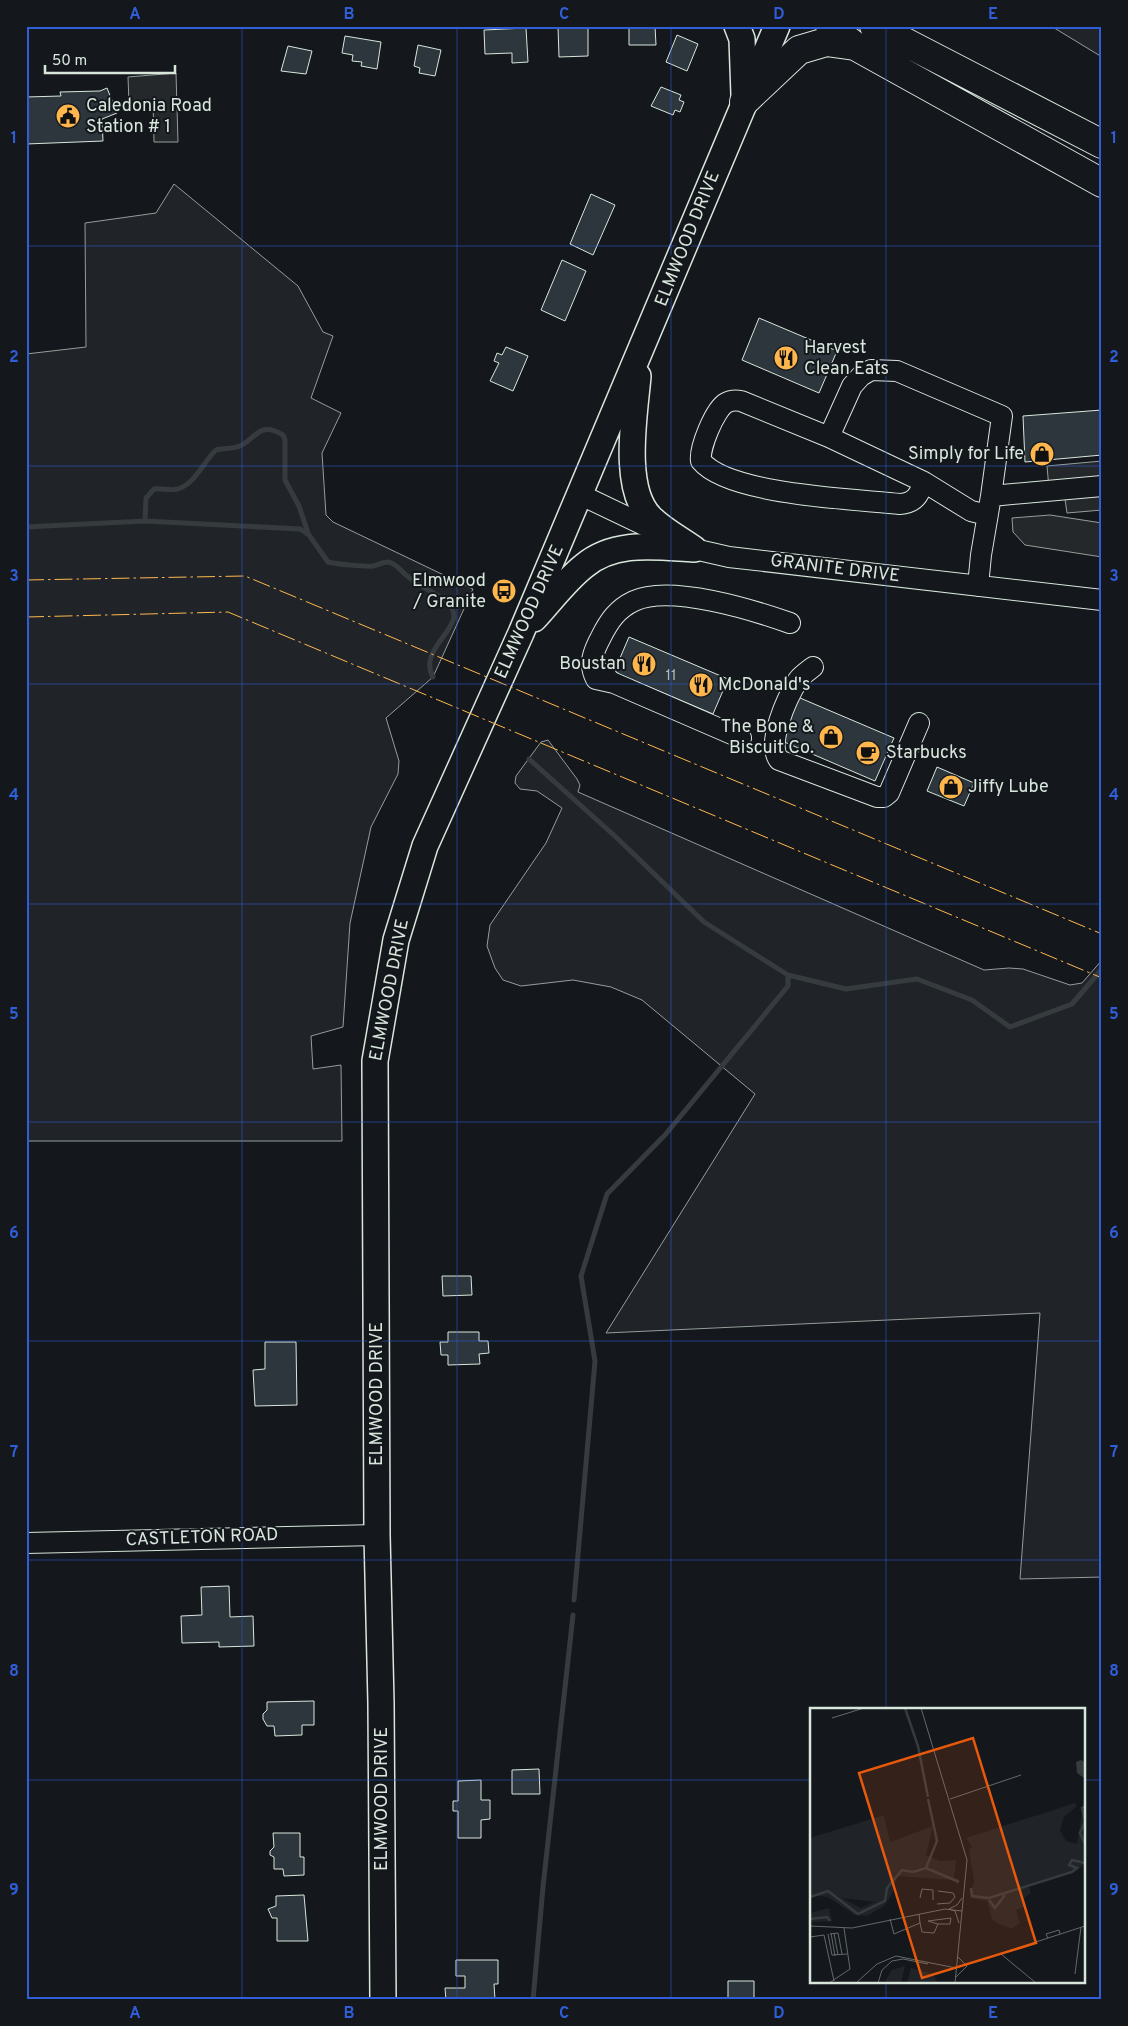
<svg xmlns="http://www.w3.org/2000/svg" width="1128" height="2026" font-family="Overpass,sans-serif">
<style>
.green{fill:#202428;stroke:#939e99}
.parking{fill:#24282b;stroke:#939e99}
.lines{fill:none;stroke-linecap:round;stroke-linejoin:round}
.stream{stroke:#363b3e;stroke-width:5}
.building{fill:#2c363c;stroke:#d8e6dc}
.minor-casing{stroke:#d8e6dc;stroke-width:22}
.major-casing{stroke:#d8e6dc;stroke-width:28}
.highway-casing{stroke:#d8e6dc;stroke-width:30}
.minor{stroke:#14181c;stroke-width:20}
.major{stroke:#14181c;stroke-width:25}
.highway{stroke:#14181c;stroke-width:28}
.power{stroke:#ffb74d;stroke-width:1;stroke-dasharray:18 4 2.5 4;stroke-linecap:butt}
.grid{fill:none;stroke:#305dd8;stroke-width:1;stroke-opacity:0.55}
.labels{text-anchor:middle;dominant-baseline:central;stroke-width:4;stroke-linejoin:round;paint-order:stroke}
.number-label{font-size:15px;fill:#adbab4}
.poi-label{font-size:18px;fill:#d8e6dc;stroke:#14181c;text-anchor:start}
.street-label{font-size:18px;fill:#d8e6dc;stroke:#14181c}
.inset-river{fill:none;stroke:#363b3e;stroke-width:2.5}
.inset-road{fill:none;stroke:#626a69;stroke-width:1}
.view{fill:#e8590c;fill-opacity:0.15;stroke:#e8590c;stroke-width:2.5}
.inset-edge{fill:none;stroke:#d8e6dc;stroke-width:2.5}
.neatline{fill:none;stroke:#305dd8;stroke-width:2}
.grid-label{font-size:16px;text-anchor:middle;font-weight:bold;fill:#305dd8}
</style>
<rect width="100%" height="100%" fill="#14181c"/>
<!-- green -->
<path class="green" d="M1051,26h51v31z
M174,184l124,102 25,46 10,4 -22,62 30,15 -19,40 4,62 7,7 140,67 -40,88 -47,41 13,43 -1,13 -27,53 -21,96 -7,104 -32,9 2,33 28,-4 1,76h-316v-787l60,-7 -1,-124 71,-10z
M548,740l29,39 3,6 -2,7 406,178 25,-2 14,1 47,16 12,-2 20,-23v617l-82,2 20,-266 -434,20 149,-239 -113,-94 -31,-13 -38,-7 -52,6 -18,-6 -8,-12 -8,-22 3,-21 56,-82 16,-35 -25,-17 -17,-2 -5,-6 1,-7 25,-34z"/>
<!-- parking -->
<path class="parking" d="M176,73l2,69h-24l-1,-40 -24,1 -1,-26z
M1102,461v49l-35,3 -2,-14 -15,1 -3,-34z
M1050,515l52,8v34l-77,-12 -12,-13 -1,-14z"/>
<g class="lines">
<!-- stream -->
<path class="stream" d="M145,521l1,-23 8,-9c8,-1 16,2 24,0 18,-6 25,-27 38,-39 8,-2 17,-1 24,-4 16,-7 19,-26 43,-11l2,5v40l14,26 9,27
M26,527l119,-6 155,8 9,6 19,27c7,2 40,5 45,4 5,-1 10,-4 15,-4 8,1 12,8 18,13 11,10 26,16 38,25 33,24 -29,45 -11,77
M529,759l88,79 87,84 84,53 58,14 71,-10 55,21 38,27 62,-23 30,-35
M574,1600l21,-239 -14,-85 26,-82 58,-59 123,-149v-11
M533,2000l10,-113 30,-272"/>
</g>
<!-- building -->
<path class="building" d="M588,26v30l-29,1 -1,-30z
M629,26h26l1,19h-27z
M526,28l2,34 -16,1v-10l-27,1 -1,-24z
M677,35l21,9 -11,27 -21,-9z
M345,36l36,6 -4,27 -16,-3 1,-4 -10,-1 1,-6 -11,-2z
M418,45l23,5 -6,26 -16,-3 1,-5 -6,-2z
M288,46l24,5 -6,23 -25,-3z
M661,87l20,8 -2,5 5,2 -4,10 -5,-2 -2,5 -22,-9z
M107,88l10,25 -15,6 1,22 -77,3v-47l35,-1 -1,-4 40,-1z
M591,194l24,11 -22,50 -23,-11z
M562,260l24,11 -21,50 -24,-11z
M759,318l78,33 -18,42 -77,-33z
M506,347l22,9 -15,35 -23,-10 9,-18 -5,-2 3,-8 5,2z
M1102,410v45l-77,7 -2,-46z
M629,637l99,42 -15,35 -99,-42z
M793,695l101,43 -19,43 -100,-43z
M937,767l37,16 -10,23 -37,-15z
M442,1276h29l1,19 -29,1z
M448,1332h31v9h9l1,12 -10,1 1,10 -32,1v-10h-7l-1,-13h8z
M265,1342h31l1,63 -42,1 -2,-36 12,-1z
M229,1586l1,31 23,-1 1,30 -35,1v-5l-37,1 -1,-27 21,-1 -1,-28z
M314,1701v24h-12v10l-27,1 -1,-10h-7l-4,-7v-5l4,-4v-8z
M539,1769l1,25h-28v-24z
M481,1780v20h9v19l-9,1v18h-23v-27h-5v-10h5v-20z
M273,1833h27v24h4v18l-20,1 -1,-7h-9v-12l-4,-2v-4l4,-4z
M304,1895l4,46h-31v-23h-5l-4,-9 8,-3v-10z
M456,1960h42v24h-4l1,16h-49l-1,-12h20v-12h-9z
M728,1981h26v19h-26z"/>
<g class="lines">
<defs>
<path id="minor" d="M829,437l95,45c-5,13 -9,21 -24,22 -45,-5 -171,-9 -199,-43 -2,-13 14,-52 25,-58 5,-3 9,-3 15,-2l88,36 23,-51 9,-10 10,-6 26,1 105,45 -11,80
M924,482l47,29 16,4
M581,495l113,54 35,8 373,43
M978,586l3,-31 10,-59 111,-10
M813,667c-5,4 -11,8 -15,13 -11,18 -32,63 -19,80l98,37h7l5,-4 30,-70
M605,674l4,6 5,3 127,55
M614,683l-18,-4c-8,-15 -3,-27 5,-42 8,-16 16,-28 33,-36 36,-17 119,9 156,22
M26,1543l351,-8"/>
<path id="major" d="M737,26l5,13 2,56
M638,376c-3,37 -17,113 13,142 12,12 29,21 43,31
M534,619c16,-17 31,-38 50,-53 31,-26 72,-19 110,-17
M383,2000l-2,-297 -4,-168 -2,-474 21,-121 29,-94 96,-213 256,-607"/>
<path id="highway" d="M830,26l25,20 247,137
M874,26l228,118
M744,102l55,-52 27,-8 29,4"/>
</defs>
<!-- minor casing -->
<use href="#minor" class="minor-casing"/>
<!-- major casing -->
<use href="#major" class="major-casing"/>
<!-- highway casing -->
<use href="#highway" class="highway-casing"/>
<!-- minor -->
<use href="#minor" class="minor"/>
<!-- major -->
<use href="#major" class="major"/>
<!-- highway -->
<use href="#highway" class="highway"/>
<!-- power -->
<path class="power" d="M26,580l219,-4 857,358
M26,617l202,-5 874,366"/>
</g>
<!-- grid -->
<path class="grid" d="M242,26v1974M457,26v1974M671,26v1974M886,26v1684M26,246h1076M26,466h1076M26,684h1076M26,904h1076M26,1122h1076M26,1341h1076M26,1560h1076M26,1780h786M1084,1780h18M886,1982v18"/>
<!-- icons -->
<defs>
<symbol id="civic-disc" viewBox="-11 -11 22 22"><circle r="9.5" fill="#ffb74d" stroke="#14181c"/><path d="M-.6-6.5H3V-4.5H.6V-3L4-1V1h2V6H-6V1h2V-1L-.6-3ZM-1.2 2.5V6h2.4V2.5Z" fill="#111"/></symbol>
<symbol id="restaurant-disc" viewBox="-11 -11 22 22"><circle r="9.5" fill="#ffb74d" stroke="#14181c"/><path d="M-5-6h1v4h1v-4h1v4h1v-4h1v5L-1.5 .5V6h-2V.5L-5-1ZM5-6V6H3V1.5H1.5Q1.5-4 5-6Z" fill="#111"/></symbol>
<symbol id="shop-disc" viewBox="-11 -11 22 22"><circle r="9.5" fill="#ffb74d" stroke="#14181c"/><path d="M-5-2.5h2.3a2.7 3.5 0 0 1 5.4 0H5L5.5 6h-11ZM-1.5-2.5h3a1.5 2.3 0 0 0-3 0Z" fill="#111"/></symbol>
<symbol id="bus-disc" viewBox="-11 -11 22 22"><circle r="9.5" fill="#ffb74d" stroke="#14181c"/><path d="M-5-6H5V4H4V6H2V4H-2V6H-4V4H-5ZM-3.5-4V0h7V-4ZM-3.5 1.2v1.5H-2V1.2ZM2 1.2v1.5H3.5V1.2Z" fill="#111"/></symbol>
<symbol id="cafe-disc" viewBox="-11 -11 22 22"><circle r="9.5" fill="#ffb74d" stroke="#14181c"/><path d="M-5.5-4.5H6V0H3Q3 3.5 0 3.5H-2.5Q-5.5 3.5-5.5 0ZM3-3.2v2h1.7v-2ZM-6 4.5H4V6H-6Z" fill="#111"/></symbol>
</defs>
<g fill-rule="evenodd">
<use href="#civic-disc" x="54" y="102" width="28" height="28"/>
<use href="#restaurant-disc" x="772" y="344" width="28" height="28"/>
<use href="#shop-disc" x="1028" y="440" width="28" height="28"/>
<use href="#bus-disc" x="490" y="577" width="28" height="28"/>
<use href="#restaurant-disc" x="630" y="650" width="28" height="28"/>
<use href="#restaurant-disc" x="687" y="671" width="28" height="28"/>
<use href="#shop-disc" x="817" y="723" width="28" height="28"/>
<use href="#cafe-disc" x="854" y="739" width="28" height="28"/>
<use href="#shop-disc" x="937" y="773" width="28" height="28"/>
</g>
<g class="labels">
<!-- number labels -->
<g class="number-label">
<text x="671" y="676">11</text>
</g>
<!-- poi labels -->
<g class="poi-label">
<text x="86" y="106">Caledonia Road<tspan x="86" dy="21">Station # 1</tspan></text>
<text x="804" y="348">Harvest<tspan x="804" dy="21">Clean Eats</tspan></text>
<text x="1024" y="454" text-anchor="end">Simply for Life</text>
<text x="486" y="581" text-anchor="end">Elmwood<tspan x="486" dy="21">/ Granite</tspan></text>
<text x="626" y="664" text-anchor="end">Boustan</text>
<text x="718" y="685">McDonald's</text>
<text x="814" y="727" text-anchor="end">The Bone &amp;<tspan x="814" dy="21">Biscuit Co.</tspan></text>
<text x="886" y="753">Starbucks</text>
<text x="968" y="787">Jiffy Lube</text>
</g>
<!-- street labels -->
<g class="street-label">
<text transform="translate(688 239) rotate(-68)">ELMWOOD DRIVE</text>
<text transform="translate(835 569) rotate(7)">GRANITE DRIVE</text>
<text transform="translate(530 612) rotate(-66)">ELMWOOD DRIVE</text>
<text transform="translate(390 990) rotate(-79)">ELMWOOD DRIVE</text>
<text transform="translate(377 1394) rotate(-90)">ELMWOOD DRIVE</text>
<text transform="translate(202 1538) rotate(-2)">CASTLETON ROAD</text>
<text transform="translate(382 1799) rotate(-90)">ELMWOOD DRIVE</text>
</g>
</g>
<!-- overview -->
<g transform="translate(810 1708)">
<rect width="275" height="275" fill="#14181c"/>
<path d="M275,87v69l-12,9 -44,14 2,6 -7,5 2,8 -10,4 4,13 -8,6 -15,-6 -5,-4 -5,-18 -17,-3 4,-16 -5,-33 3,-2 -6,-9 109,-35 2,3 -13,11 -4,13 6,11 11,3zM74,107l6,27 43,-16 -7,29 14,6 16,-1 -2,18 5,1 -1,5 -5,-4 -56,-4 -5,18 -8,12 -17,10 -12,-1 -27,-18 -18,-2v-57zM32,190l33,4 -14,6zM19,200l3,13 -22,1v-9zM95,258l-4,17h-17l8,-13zM101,260l22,6 5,9h-31z" fill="#202428" fill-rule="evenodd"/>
<path d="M271,52l4,2 -1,16 -7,-5 -1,-11z" fill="#363b3e"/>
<path class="inset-river" d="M95,0l13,38 10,51M275,98l-3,2 3,13M275,114l-5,11 5,11M116,160l11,-27 -9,-42M161,180l1,8 17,2 83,-26 5,-4 -8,-3 3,-5 13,3M0,189l18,-6 30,23 27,-13 2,-13 15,-18 11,2 13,-4 33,14M179,192l6,8 10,-13M0,211l17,-2 3,4"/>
<path class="inset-road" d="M111,0l46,152 -12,123M22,10l32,-10M140,91l71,-24M128,183l15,2 2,4M110,190l2,-9 11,1v10M127,196l13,-1 5,-6M139,201l6,2 4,12M139,201l8,-4 5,-7M80,211l4,15 26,-11 -1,-9M110,215l2,9 12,1 4,-9h12l1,-6 -23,3 10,3M0,218l42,2 93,-19 17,2M21,225l4,23M24,225l4,22M18,226l4,21 15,-1M20,226l8,-1 4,21M0,229l14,-2 10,46M238,230l-2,-4 13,-4 1,4M191,246l35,29M146,260l129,-42M265,266l6,-47M145,270l12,-12 -9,-9M19,275l21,-14 -6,-41M46,275l21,-19 19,-8 60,12M68,275l4,-13 10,-9 11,-2 25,5"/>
<path class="view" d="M163,30l63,205 -114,35 -63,-205z"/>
<rect width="275" height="275" class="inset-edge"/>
</g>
<!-- border -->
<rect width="1128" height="2026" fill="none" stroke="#14181c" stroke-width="55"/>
<!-- scale -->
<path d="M45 65v8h130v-8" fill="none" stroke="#d8e6dc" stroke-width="2.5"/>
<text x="52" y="65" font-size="15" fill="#d8e6dc" stroke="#14181c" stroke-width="4" paint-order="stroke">50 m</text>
<rect x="28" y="28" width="1072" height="1970" class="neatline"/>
<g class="grid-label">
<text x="135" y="19">A</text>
<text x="349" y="19">B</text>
<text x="564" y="19">C</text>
<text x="779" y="19">D</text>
<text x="993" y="19">E</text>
<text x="14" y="143">1</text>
<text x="1114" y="143">1</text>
<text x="14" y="362">2</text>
<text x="1114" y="362">2</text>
<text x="14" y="581">3</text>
<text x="1114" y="581">3</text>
<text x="14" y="800">4</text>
<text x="1114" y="800">4</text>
<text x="14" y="1019">5</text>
<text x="1114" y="1019">5</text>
<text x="14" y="1238">6</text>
<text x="1114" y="1238">6</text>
<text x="14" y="1457">7</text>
<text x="1114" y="1457">7</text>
<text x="14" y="1676">8</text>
<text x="1114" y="1676">8</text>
<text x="14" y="1895">9</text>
<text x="1114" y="1895">9</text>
<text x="135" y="2018">A</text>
<text x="349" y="2018">B</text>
<text x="564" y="2018">C</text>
<text x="779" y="2018">D</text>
<text x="993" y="2018">E</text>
</g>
</svg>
